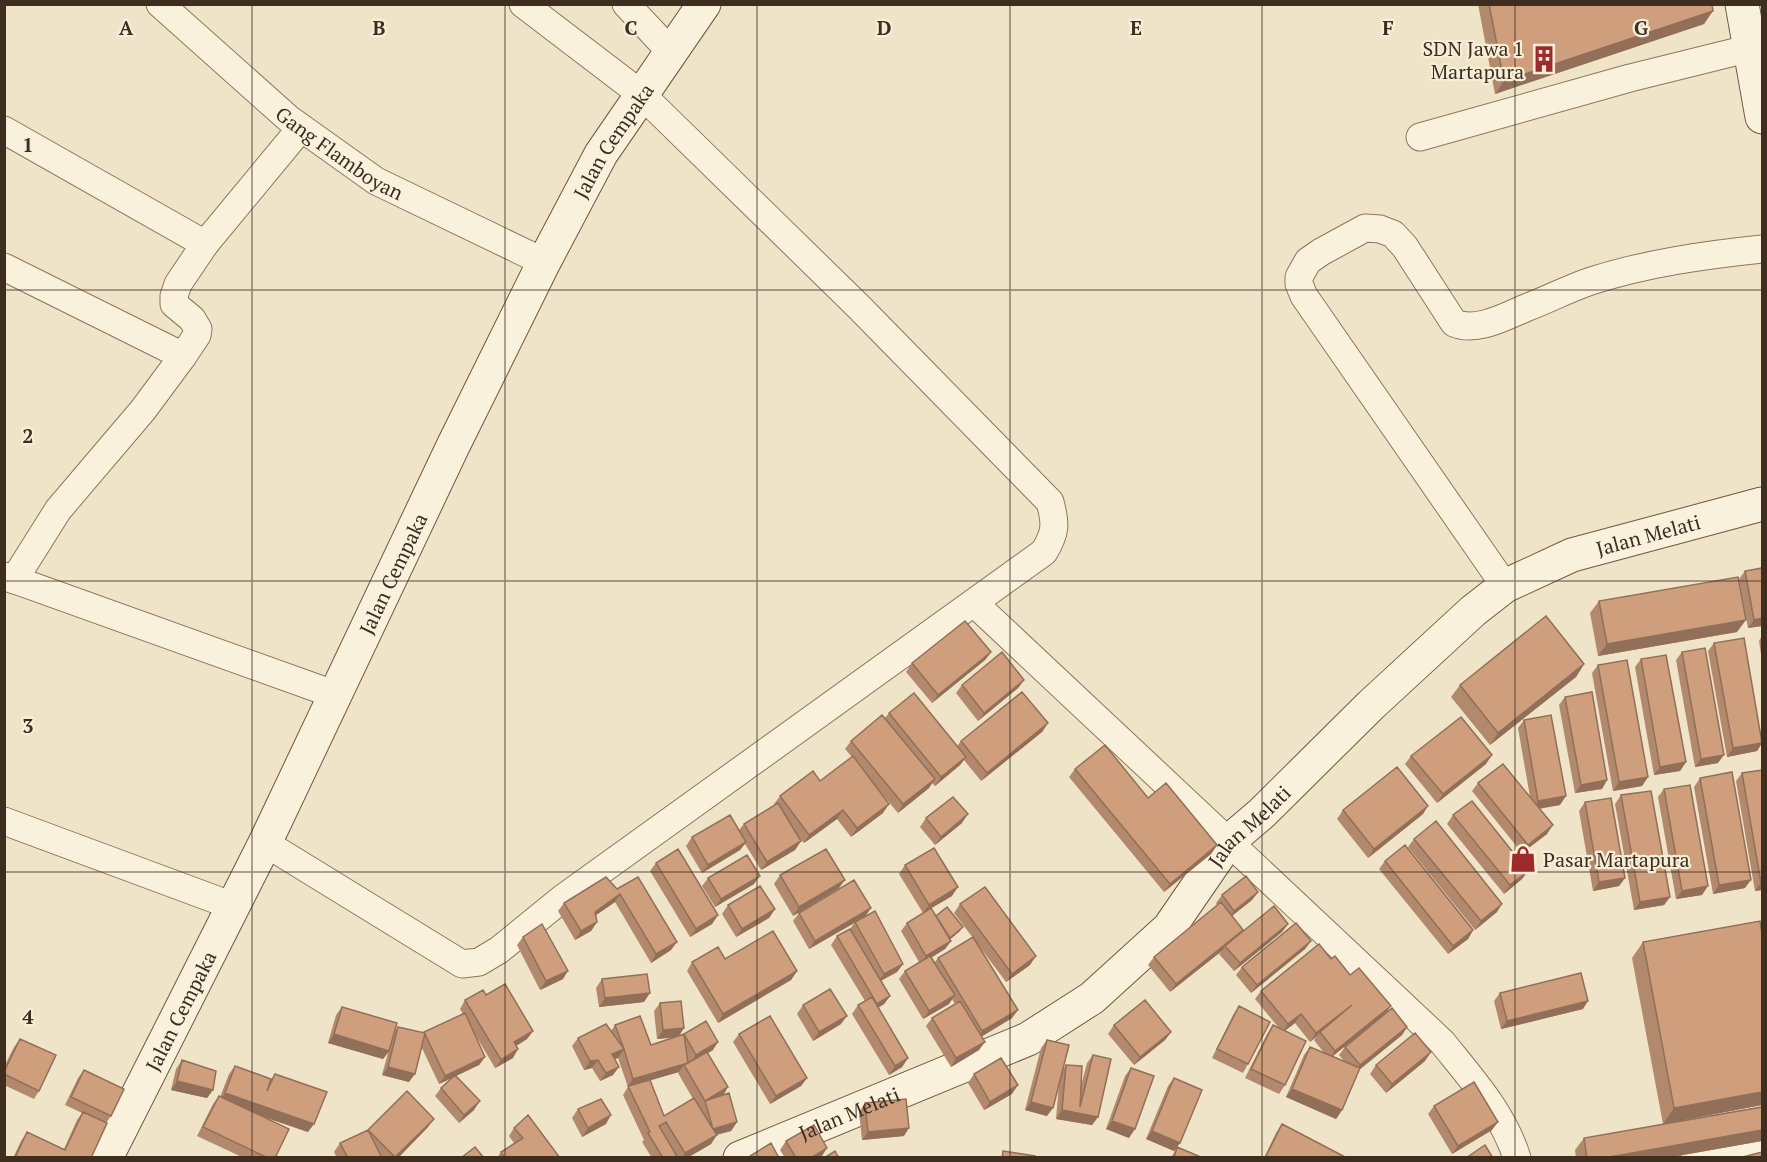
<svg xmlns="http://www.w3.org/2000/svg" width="1767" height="1162" font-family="'PT Serif',serif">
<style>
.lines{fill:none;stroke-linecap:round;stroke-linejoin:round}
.street-casing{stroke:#8d765c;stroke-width:29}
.secondary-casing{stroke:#6f573f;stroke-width:35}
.street{stroke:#faf1dc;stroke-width:27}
.secondary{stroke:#faf1dc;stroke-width:33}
.wall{fill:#b2896c;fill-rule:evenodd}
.shaded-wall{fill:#916f58}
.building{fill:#cf9f7d;stroke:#916f58;stroke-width:1.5}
.grid{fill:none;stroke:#3d2e20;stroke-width:1.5;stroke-opacity:0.55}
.labels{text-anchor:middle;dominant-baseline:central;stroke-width:4.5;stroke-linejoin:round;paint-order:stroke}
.poi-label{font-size:20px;fill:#3d2e20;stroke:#f7eed8;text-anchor:end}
.street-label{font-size:20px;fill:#3d2e20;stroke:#f7eed8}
.grid-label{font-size:20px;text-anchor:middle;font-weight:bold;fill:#3d2e20;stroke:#f7eed8;stroke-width:4.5;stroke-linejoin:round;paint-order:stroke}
</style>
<rect width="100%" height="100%" fill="#f0e4c8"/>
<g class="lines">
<defs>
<g id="street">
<path id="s1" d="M160,4l129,115 87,62 168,81"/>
<path d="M626,4l44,47"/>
<path d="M4,130l201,114"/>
<path d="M1420,137l210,-59 121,-30"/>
<path d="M4,267l179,89"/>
<path d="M4,576l332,119"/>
<path d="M14,580l44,-70 85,-100 40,-54 14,-21 1,-6 -6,-10 -18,-15v-8l4,-12 27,-40 96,-116"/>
<path d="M1505,586l-201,-290 -5,-12v-7l9,-16 13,-9 44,-24 15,1 13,5 12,13 49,76c23,10 52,-7 74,-16 21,-8 42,-19 63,-26 56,-18 114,-26 171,-32"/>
<path d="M974,603l468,439c29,36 61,71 75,116"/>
<path d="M4,821l229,85"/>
<path d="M265,843l197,121 17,-2 20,-12 64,-52 481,-346c12,-20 12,-28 6,-50l-191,-195 -218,-213 -118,-90"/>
<path d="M1695,1158l67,-12"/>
</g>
<g id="secondary">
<path d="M1742,4l20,113"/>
<path id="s2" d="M106,1158l159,-315 188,-397 91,-184 57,-108 103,-150"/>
<path id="s3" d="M740,1158l288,-119 64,-41 77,-70 59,-86 34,-29 109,-108 102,-94 32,-25 67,-31 190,-51"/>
</g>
</defs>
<!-- street casing -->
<use href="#street" class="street-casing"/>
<!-- secondary casing -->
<use href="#secondary" class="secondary-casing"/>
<!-- street -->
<use href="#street" class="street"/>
<!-- secondary -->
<use href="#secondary" class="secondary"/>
</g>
<!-- wall -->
<path class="wall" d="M1478,4h234l-8,20 -209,70z
M1762,568v58l-14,2 -9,-49 6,-8z
M1599,601l138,31 -139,24 -8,-43z
M1762,636v25l-3,-20z
M1714,643l48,100 -5,8 -30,6 -19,-106z
M991,652l-6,8 -53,43 -26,-31 6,-9z
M1682,652l36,111 -23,4 -19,-107z
M1641,659l45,103 -6,9 -26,4 -19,-108z
M1584,664l-8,13 -86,68 -39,-48 9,-12z
M1598,665l50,112 -6,9 -29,5 -21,-118z
M1024,680l-6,8 -40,33 -22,-28 6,-8z
M1565,697l42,83 -5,9 -27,4 -16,-88z
M889,713l68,33 4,-5 87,-18 -6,9 -61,49 -17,-21 -4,5 -25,21 -3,-3 -3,5 -31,25 -23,-27 8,27 -32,24 -14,-18 -33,24 -9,-10 6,8 -6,9 -34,20 -16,-26 -5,6 -38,23 -16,-27 6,-9 47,-7 5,-6 31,-19 -1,-1 6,-8 40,-15 32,-24 -7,-8 6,-8 34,-23z
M1524,720l36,85 -21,3 8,26 -25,19 -50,-62 6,-8 52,14 -12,-69z
M1411,756l75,8 -49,39 -32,-39z
M1075,769l73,29 69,47 -6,9 -47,38 -95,-115z
M1742,773l20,117 -7,1 -19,-110z
M1700,778l45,110 -32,6 -19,-107z
M1664,789l38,106 -26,4 -18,-102z
M1621,795l49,102 -6,8 -30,5 -19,-106z
M1585,802l40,76 -6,8 -26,5 -14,-80z
M1343,810l80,4 -55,44 -31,-39z
M1453,815l75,56 -6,8 -18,15 -57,-70z
M926,818l36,5 -27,22 -15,-18z
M1414,839l83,73 -22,18 -67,-83z
M1385,861l88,69 -5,9 -20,15 -69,-85z
M656,863l62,52 -6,9 -22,13 -40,-66z
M905,865l47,31 -29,17 -24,-39z
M780,875l59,13 -46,28 -19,-32z
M606,877l65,73 -20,13 -36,-61 -19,13 1,7 -6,9 -16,9 -17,-29 6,-8z
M708,878l46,6 -39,23 -13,-21z
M1258,892l-6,8 -20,16 8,18 48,-10 -6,8 -48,39 -15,-17 4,-4 -53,42 -22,-27 6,-8 63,-52 -1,-2 6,-8z
M960,904l70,61 -24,17 -27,-36 33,72 -30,18 -3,14 -28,17 -25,-41 6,-8 23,-14 -3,-5 -3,5 -26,15 -24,-40 6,-8 14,-9 -18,-31 6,-8 29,-7 24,15 -10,8 1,2 -6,8 -13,8 3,5 3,-4 35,-20 -19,-25z
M728,905l47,4 -6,9 -33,19 -14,-23z
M799,913l66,4 38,47 -6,8 -16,9 9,15 -6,8 -6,4 30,50 -6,9 -13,8 -37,-61 6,-9 7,-4 -34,-56 6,-9 13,-7 5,-7 -46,27 -16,-28z
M1762,934v171l-99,19 -31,-166 11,-16z
M523,937l40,42 -23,11 -23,-45z
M1311,941l-6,8 -54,44 -15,-18 6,-8z
M725,959l72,12 -6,9 -73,43 -31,-52 5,-9z
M1331,959l19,16 35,39 -52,42 11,5 -5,-6 6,-8 62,-20 -5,8 -43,35 -17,40 -6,9 -50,-22 18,-42 6,-8 14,6 -10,-13 3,-4 -7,6 -15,-19 -11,8 1,54 -6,9 -34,-16 22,-44 6,-9 6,3 -24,-29 6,-8z
M602,979l42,23 -45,5 -3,-19z
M1500,993l83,16 -82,20 -7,-28z
M486,995l47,36 -6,8 -11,7 -3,12 -18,10 -22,-37 12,26 -6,8 -23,11 18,34 -15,13 -24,-27 6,-8 11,-10 -13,6 -18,-38 -12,36 -27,-7 6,-22 -5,6 -55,-16 8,-28 6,-8 53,24 3,-4 26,6 39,-19 -3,-5 5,-9z
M660,1003l24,25 -5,8 5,-2 29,16 -5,3 15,42 14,27 -6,9 -15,4 -5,9 -24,14h-35l-10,-16 2,-2 -21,-45 5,-8 -10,-29 -3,1 -2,16 -13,6 -8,-13 -8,2 -12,-24 6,-8 33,-7 4,-6 36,20 26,-8 -20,2 -3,-28zM679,1072l-1,1 15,26 -29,17 -14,-36z
M803,1005l38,19 -28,17 -16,-27z
M1239,1006l9,58 -5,9 -31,-15 21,-43z
M1114,1025l57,7 -6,8 -31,25 -26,-31z
M739,1034l68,44 -6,8 -31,18 -37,-62z
M20,1039l19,52 -5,8 -30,-14v-18l10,-20z
M1047,1040l16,29 3,-4 15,21 6,-23 6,-8 5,62 -6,8 -36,-6 3,-36 -12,33 -22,-6 16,-62z
M182,1060l31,30 -6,8 -36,-8 5,-21z
M1425,1061l-39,32 -16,-19 6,-9z
M235,1066l35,15 5,-7 33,58 -45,-15 12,41h-31l-47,-22 16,-32 6,-8 1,1 9,-23z
M1131,1068l-2,70 -23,-9 19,-53z
M84,1070l27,46 -5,7 -15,35h-78l8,-17 6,-9 37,17 13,-29 5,-7 -17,-8 13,-27z
M974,1074l38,20 -28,16 -16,-27z
M1174,1078l6,65 -6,8 -28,-12 22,-53z
M865,1103l39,33 -42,4 -3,-28z
M1434,1106l58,24 -40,24 -24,-40z
M1762,1107v34l-96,17h-90l-1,-8 9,-12z
M578,1109l28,15 -24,13 -10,-19z
M1282,1124l65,34h-83l12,-25z
M428,1127l-30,31h-61l-3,-6 6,-9 28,-13z
M514,1128l46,30h-63l4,-6 13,-9 -5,-7z
M786,1141l36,15 -3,2h-34l-5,-8z
M1177,1147l26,11h-32z"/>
<!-- shaded-wall -->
<path class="shaded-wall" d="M1713,11l-9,13 -209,70 9,-13z
M1762,618v8l-14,2 6,-8z
M1746,620l-9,12 -139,24 9,-12z
M991,652l-6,8 -53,43 6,-8z
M1584,664l-8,13 -86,68 8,-12z
M1024,680l-6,8 -40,33 6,-8z
M1048,723l-6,9 -61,49 6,-8z
M1762,743l-5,8 -30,6 6,-9z
M1492,755l-6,9 -49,39 6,-9z
M1724,755l-6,8 -23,4 6,-8z
M966,757l-6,8 -25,21 6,-9z
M1686,762l-6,9 -26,4 6,-8z
M1648,777l-6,9 -29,5 6,-9z
M935,779l-6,9 -31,25 5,-9z
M1607,780l-5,9 -27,4 6,-8z
M1566,796l-6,9 -27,5 5,-9z
M889,804l-6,9 -32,24 6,-9z
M1428,806l-5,8 -55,44 6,-9z
M843,810l-6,9 -33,24 5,-8z
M968,814l-6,9 -27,22 6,-8z
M1553,825l-6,9 -25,19 6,-8z
M801,841l-6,9 -34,20 6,-8z
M746,842l-6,8 -38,23 6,-8z
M1217,845l-6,9 -47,38 6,-8z
M1528,871l-6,8 -18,15 6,-9z
M760,876l-6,8 -39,23 6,-8z
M1625,878l-6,8 -26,5 6,-9z
M845,880l-6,8 -46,28 6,-9z
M1751,880l-6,8 -32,6 6,-9z
M1762,882v8l-7,1 6,-8z
M1708,886l-6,9 -26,4 6,-8z
M958,887l-6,9 -29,17 6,-8z
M1258,892l-6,8 -24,19 6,-8z
M620,894l-5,8 -26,18 6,-8z
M1670,897l-6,8 -30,5 6,-8z
M1502,904l-5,8 -22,18 6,-9z
M871,908l-6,9 -56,32 6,-8z
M775,909l-6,9 -33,19 6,-8z
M718,915l-6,9 -22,13 6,-8z
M597,922l-6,9 -16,9 6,-9z
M1288,924l-6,8 -48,39 6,-8z
M963,927l-3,4 -13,11 3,-4z
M1243,930l-6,8 -12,8 -2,4 -53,42 6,-8z
M1473,930l-5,9 -20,15 5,-8z
M951,941l-6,8 -24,15 5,-8z
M1311,941l-6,8 -54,44 6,-8z
M677,942l-6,8 -20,13 5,-9z
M1036,956l-6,9 -24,17 6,-8z
M903,964l-6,8 -19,10 6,-8z
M568,971l-5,8 -23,11 6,-9z
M797,971l-6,9 -73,43 5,-9z
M650,993l-6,9 -45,5 6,-9z
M955,995l-6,9 -26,15 6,-8z
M890,996l-6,8 -13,8 6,-8z
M1588,1001l-5,8 -82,20 6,-8z
M1352,1005l-32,27 -3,4 -7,6 6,-9z
M1391,1006l-6,8 -56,45 6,-8z
M1018,1010l-6,8 -36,22 6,-9z
M1301,1014l-6,9 -13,10 6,-9z
M847,1016l-6,8 -28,17 6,-9z
M1407,1027l-5,8 -48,39 6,-9z
M684,1028l-6,9 -21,2 6,-9z
M533,1031l-6,8 -19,12 6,-9z
M1171,1032l-6,8 -31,25 6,-8z
M334,1034l55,17 -6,8 -55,-16z
M718,1042l-5,8 -23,13 6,-8z
M985,1042l-6,8 -28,17 5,-9z
M518,1049l-5,9 -18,10 6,-8z
M624,1049l-6,9 -12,4 6,-8z
M1431,1052l-6,9 -39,32 6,-9z
M485,1057l-6,8 -40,19 6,-8z
M908,1058l-6,9 -13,8 6,-9z
M598,1060l-6,8 -8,2 6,-9z
M688,1063l-4,2 -5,7 -51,15 5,-8z
M388,1067l27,7 -6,8 -27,-7z
M619,1067l-6,8 -13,6 6,-8z
M807,1078l-6,8 -31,18 6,-8z
M177,1081l36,9 -6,8 -36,-8z
M1018,1085l-6,9 -28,16 6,-8z
M728,1087l-5,9 -18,5z
M1292,1089l50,21 -6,9 -50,-22z
M1762,1092v13l-99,19 11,-16z
M225,1093l89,31 -6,8 -89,-31z
M480,1101l-6,9 -15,13 5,-8z
M1031,1102l22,6 -6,8 -22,-6z
M1062,1110l36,7 -6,8 -36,-6z
M611,1115l-5,9 -24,13 6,-9z
M434,1119l-6,8 -30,31h-3z
M1112,1121l23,8 -6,9 -23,-9z
M737,1122l-6,9 -24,6 6,-8z
M1498,1122l-6,8 -40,24 6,-8z
M909,1128l-5,8 -42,4 6,-8z
M1762,1130v11l-96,17h-62z
M1152,1131l28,12 -6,8 -28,-12z
M717,1135l-6,9 -24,14h-4l2,-5z
M827,1148l-5,8 -3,2h-8z"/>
<!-- building -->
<path class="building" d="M1489,4h223l1,7 -209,70z
M1762,568v50l-8,2 -9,-49z
M1738,577l8,43 -139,24 -8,-43z
M1546,616l38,48 -86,69 -38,-48z
M965,621l26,31 -53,43 -26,-32z
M1744,638l18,105 -29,5 -19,-105z
M1705,648l19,107 -23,4 -19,-107z
M1002,652l22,28 -40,33 -22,-28z
M1666,655l20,107 -26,5 -19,-108z
M1627,660l21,117 -29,5 -21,-117z
M1022,692l26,31 -61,50 -26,-32z
M1592,692l15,88 -26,5 -16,-88z
M914,693l52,64 -25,20 -52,-64z
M882,715l53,64 -32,25 -52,-63z
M1551,715l15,81 -28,5 -14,-81z
M1461,717l31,38 -49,39 -32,-38z
M1105,745l43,53 18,-15 51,62 -47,39 -95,-115z
M853,756l36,48 -32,24 -14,-18 -34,25 -29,-39 33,-25 7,10z
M1503,764l50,61 -25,20 -50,-62z
M1397,767l31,39 -54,43 -31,-39z
M1762,770v112l-1,1 -19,-110z
M1732,772l19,108 -32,5 -19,-107z
M1690,785l18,101 -26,5 -18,-102z
M1651,791l19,106 -30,5 -19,-107z
M953,797l15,17 -27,23 -15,-19z
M1611,798l14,80 -26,4 -14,-80z
M1472,801l56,70 -18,14 -57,-70z
M778,803l23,38 -34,21 -23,-38z
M730,815l16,27 -38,23 -16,-28z
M1436,821l66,83 -21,17 -67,-82z
M1405,845l68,85 -20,16 -68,-85z
M934,848l24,39 -29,18 -24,-40z
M678,849l40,66 -22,14 -40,-66z
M826,849l19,31 -46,27 -19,-32z
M747,855l13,21 -39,23 -13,-21z
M1246,876l12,16 -24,19 -12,-16z
M606,877l11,12 21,-12 39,65 -21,12 -36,-60 -25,18 2,10 -16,9 -17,-28z
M854,880l17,28 -56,33 -16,-28z
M760,886l15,23 -33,20 -14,-24z
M985,887l51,69 -24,18 -52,-70z
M1221,902l22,28 -67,54 -22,-27z
M1274,906l14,18 -48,39 -15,-17z
M947,907l16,20 -13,11 -14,-22z
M931,908l20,33 -25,15 -19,-33z
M875,911l28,53 -19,10 -29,-52z
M1760,921l2,13v158l-88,16 -31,-166z
M1296,923l15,18 -54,44 -15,-18z
M542,924l26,47 -22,10 -23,-44z
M850,929l40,67 -13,8 -40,-68z
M773,931l24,40 -74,43 -31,-52 26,-15 7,12z
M973,937l45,73 -36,21 -44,-73z
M1319,944l12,15 4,-3 15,19 9,-7 32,38 -56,45 -15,-19 32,-27 -36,28 -15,-19 -13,10 -27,-33z
M930,956l25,39 -26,16 -24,-40z
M1581,973l7,28 -81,20 -7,-28z
M647,974l3,19 -45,5 -3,-19z
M505,984l28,47 -19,11 4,7 -17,11 -36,-60 18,-10 3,5z
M830,989l17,27 -28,16 -16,-27z
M872,997l36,61 -13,8 -37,-61z
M1145,1000l26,32 -31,25 -26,-32z
M681,1001l3,27 -21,2 -3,-27z
M960,1001l25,41 -29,16 -24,-40z
M1239,1006l31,16 -22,42 -31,-15z
M342,1007l55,16 -8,28 -55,-17z
M1392,1008l15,19 -47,38 -15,-18z
M465,1013l20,44 -40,19 -21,-44z
M640,1016l11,29 33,-11 4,29 19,-11 21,35 -23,14 24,-8 8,29 -24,7 4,6 -32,18 -19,-31 -7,4 19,32h-15l-15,-25 2,-1 -22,-46 22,-6 14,36 30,-18 19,31 -8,-28 -21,-36 4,-2 -55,16 -9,-30 -12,5 7,13 -13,6 -8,-13 -8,1 -12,-23 28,-14 18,25 -9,-24z
M770,1016l37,62 -31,18 -37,-62z
M706,1021l12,21 -22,13 -12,-21z
M1273,1025l33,16 -21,44 -34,-16z
M398,1027l27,6 -10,41 -27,-7z
M1415,1033l16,19 -39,32 -16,-19z
M20,1039l36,16 -17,36 -35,-17v-2z
M1047,1040l22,5 -16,63 -22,-6z
M1310,1047l50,21 -18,42 -50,-21z
M1093,1055l18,4 -13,58 -36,-7 4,-45 16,1 -2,41z
M1001,1058l17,27 -28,17 -16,-28z
M182,1060l34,11 -3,19 -36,-9z
M235,1066l36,13 -4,12 8,-17 52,18 -13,32 -89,-31z
M1131,1068l23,8 -19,53 -23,-8z
M84,1070l40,19 -13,27 -40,-19z
M455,1075l25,26 -16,14 -23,-27z
M1174,1078l28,12 -22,53 -28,-12z
M1474,1082l24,40 -40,24 -24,-40z
M407,1091l27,28 -39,38 -27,-27z
M219,1096l70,33 -14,29h-7l-65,-31z
M601,1099l10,16 -23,13 -10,-19z
M906,1099l3,29 -41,4 -3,-29z
M1762,1107v23l-158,28h-17l-3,-20z
M83,1112l24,11 -16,35h-76l12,-26 38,18z
M528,1115l32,43h-55l-4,-6 22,-14 -9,-10z
M1282,1124l65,34h-82z
M814,1125l13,23 -16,10h-15l-10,-17z
M368,1130l14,28h-34l-8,-15z
M771,1143l8,15h-32z
M1485,1145l8,13h-27z
M475,1147l9,11h-23z
M1177,1147l26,11h-29z
M835,1151l4,7h-15z
M1003,1151l32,5v2h-33z
M1762,1152v6h-23z"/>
<!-- grid -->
<path class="grid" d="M252,4v1154M505,4v1154M757,4v1154M1010,4v1154M1262,4v1154M1515,4v1154M4,290h1758M4,581h1758M4,872h1758"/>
<!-- icons -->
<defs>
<symbol id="building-bare" viewBox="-9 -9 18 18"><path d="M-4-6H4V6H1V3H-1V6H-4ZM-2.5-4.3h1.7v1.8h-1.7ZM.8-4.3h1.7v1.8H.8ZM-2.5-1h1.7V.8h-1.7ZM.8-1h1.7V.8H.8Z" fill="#9e2a2b" stroke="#f7eed8" stroke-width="2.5" paint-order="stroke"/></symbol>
<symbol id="shop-bare" viewBox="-9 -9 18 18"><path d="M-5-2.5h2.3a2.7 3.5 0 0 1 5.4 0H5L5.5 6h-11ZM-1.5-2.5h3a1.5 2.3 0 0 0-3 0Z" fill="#9e2a2b" stroke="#f7eed8" stroke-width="2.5" paint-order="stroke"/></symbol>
</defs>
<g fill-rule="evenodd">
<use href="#building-bare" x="1525" y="40" width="38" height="38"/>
<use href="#shop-bare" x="1504" y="840" width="38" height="38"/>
</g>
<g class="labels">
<!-- poi labels -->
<g class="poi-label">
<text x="1524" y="48">SDN Jawa 1<tspan x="1524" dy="23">Martapura</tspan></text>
<text x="1543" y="859" text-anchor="start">Pasar Martapura</text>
</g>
<!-- street labels -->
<g class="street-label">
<text stroke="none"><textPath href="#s2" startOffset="1137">Jalan Cempaka</textPath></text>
<text stroke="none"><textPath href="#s1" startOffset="234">Gang Flamboyan</textPath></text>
<text stroke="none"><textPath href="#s3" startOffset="1126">Jalan Melati</textPath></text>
<text stroke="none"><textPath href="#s2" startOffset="651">Jalan Cempaka</textPath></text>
<text stroke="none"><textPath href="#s3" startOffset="622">Jalan Melati</textPath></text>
<text stroke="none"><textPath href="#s2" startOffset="165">Jalan Cempaka</textPath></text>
<text stroke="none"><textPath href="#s3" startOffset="118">Jalan Melati</textPath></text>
</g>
</g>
<g class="grid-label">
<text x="126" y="35">A</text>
<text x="379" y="35">B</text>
<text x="631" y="35">C</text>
<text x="884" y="35">D</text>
<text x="1136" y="35">E</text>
<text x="1388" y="35">F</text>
<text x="1641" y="35">G</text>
<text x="28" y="152">1</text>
<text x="28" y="443">2</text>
<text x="28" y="733">3</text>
<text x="28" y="1024">4</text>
</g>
<!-- border -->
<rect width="1767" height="1162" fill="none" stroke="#3d2e20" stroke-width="12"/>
</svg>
